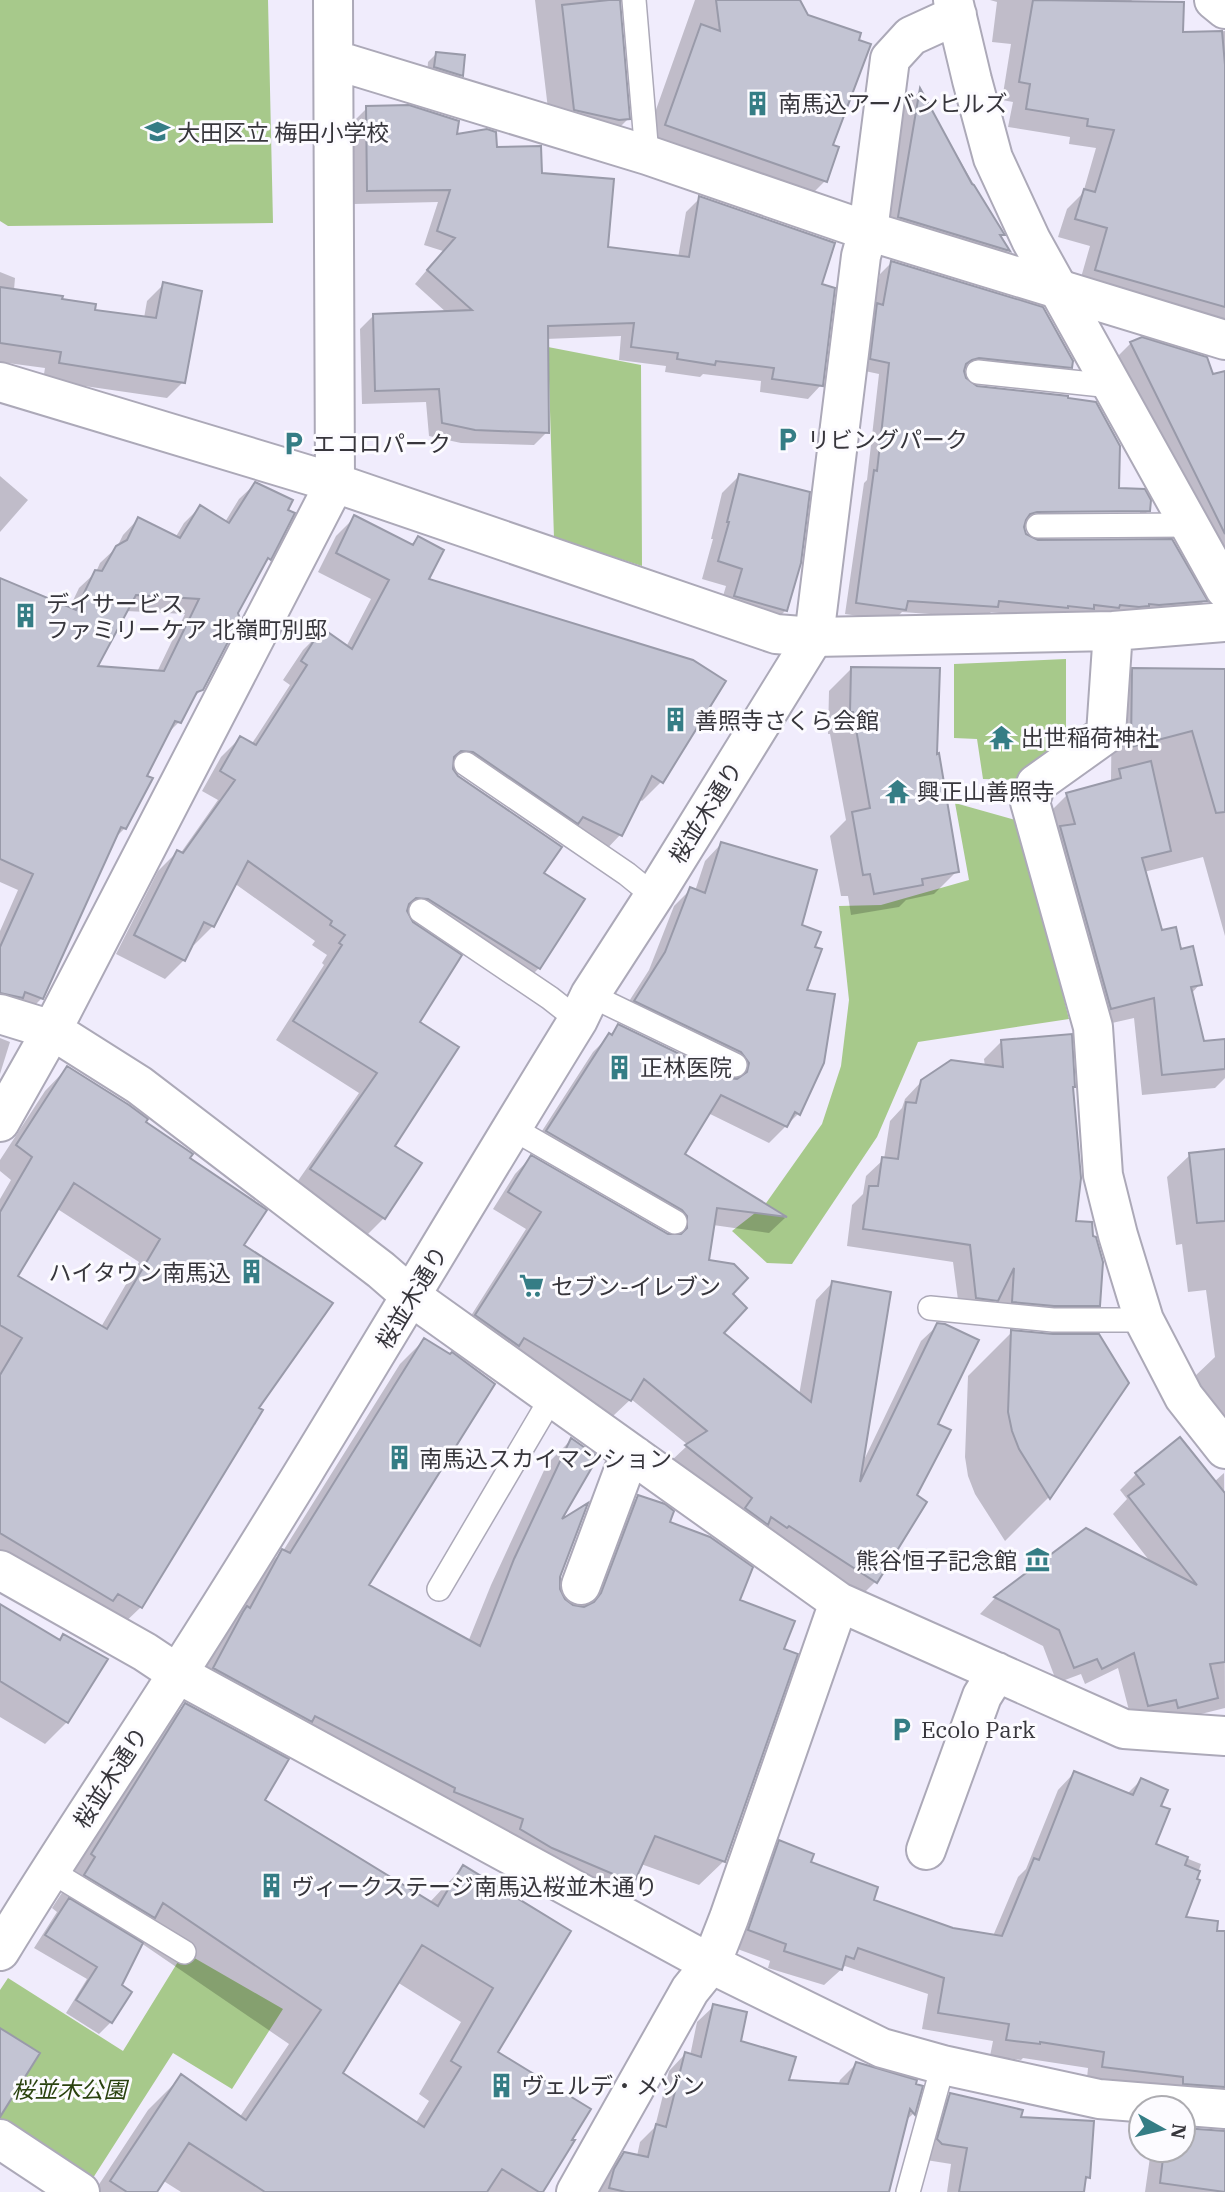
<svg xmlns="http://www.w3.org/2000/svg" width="1225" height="2192" font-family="'IBM Plex Serif','Noto Sans JP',serif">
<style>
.green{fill:#a7c98b}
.shadow{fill:#0003;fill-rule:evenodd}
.building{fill:#c3c4d3;stroke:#999aa9;stroke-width:2;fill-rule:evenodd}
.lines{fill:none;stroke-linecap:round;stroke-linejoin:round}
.lane-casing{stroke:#aca9b8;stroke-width:26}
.street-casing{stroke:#aca9b8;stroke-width:42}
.secondary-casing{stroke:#aca9b8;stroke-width:42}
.lane{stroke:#fff;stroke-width:23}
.street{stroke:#fff;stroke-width:38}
.secondary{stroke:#fff;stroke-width:38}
.labels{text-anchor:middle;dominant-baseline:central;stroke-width:6;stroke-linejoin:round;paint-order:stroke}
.poi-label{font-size:23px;fill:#37363c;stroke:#fcfbff;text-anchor:start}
.street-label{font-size:23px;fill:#37363c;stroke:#fcfbff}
.park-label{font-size:23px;font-style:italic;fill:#2a420f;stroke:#fcfbff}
</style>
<rect width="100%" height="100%" fill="#f0ecfc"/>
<!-- green -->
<path class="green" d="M0,0h268l5,223 -265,3 -8,-5z
M548,347l93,18 1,201 -88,-28z
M1066,659v87l-47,34 -36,-1 -6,-40 -23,-1v-74z
M955,803l64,18 50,198 -151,23 -41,95 -85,127 -25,-1 -35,-32 32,-25 58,-82 19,-58 8,-66 -10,-94 42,-1 88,-25z
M184,1952l99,57 -51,80 -59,-36 -80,125 -93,-59v-129l8,-12 115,73z"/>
<!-- shadow -->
<path class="shadow" d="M535,0h94l-11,2 10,117 -24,24 -53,-9z
M695,0h103l33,146 -6,35 -24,24 -159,-56z
M990,0h141l50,34 44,-3v299l-147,-42 12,-42 -32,-9 9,-28 16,-16 13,-45 -27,-4 1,-7 -62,-10 5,-25 -11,-2 9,-56 -19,-2 5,-40z
M436,54l26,21 -9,9 -26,-9 1,-13z
M920,91l83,144 -3,3 8,13 -17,17 -109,-34 22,-127z
M367,108l128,41 45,25 66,75 72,9 8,-46 14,-14 120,87 1,100 -13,14 -48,-7 1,-11 -58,-7 -3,3 -35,-5 1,-6 -47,-6 2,-24 -75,3 1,93 -13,13 -73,-2 -32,-7 -3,-34 -64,2 -2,-75 14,-14 73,-2 -32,-29 28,-33 -19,-6 14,-43 -84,2 -1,-82z
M891,263l180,104 -12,11 -96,-9 1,10 184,132 -11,11 -112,1 -1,10 6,6 174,62 -11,11 -138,7 -64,-7 -6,6 -83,-6 -9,9 -48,-7 19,-131 3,-3 12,-106 -19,-4 7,-54 7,-8 6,-34zM1028,510h112v3l-112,1z
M0,272l15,6 -1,12 46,11 33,10 51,7 3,-17 17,-17 19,98 -16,16 -124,-18 2,-12 -45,-6z
M1131,343l81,33 13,-3v222l-112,-234z
M0,476l28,24 -28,32z
M739,476l47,134 -18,18 -50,-15 8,-27 -24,-7 11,-40h-2l11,-46z
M255,484l14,74 -8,9 -25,46 -34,76 -11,11 -12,22 -14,14 -21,41 -19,51 -11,11 -72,159 -16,16 -26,-2v-81l18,-41 -18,-8v-302l69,29 10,-21 17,-16 4,-9 17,-16 6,-12 15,-16 37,19 9,-15 16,-16 25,15 14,-23zM126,611l59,3 -28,58 -62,-4z
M355,517l56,28 7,-7 8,42 235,202 -19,19 -3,-2 -19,36 -18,19 -38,-19 -6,6 -106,-72 89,104 41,27 -43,68 -19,19 -112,-70 10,105 -26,124 -8,72 -19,19 -72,-49 66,-95 -83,-53 48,-75 -2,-2 5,-8 -15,-10 3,-4 -81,-58 -21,43 -19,19 -2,-1 -8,16 -19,19 -49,-25 42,-83 19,-19 3,2 38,-54 -16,-9 19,-34 19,-19 11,7 39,-60 -7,-5 20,-30 19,-19 24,16 25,-48 -53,-27 18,-36z
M851,669l84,87 22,115 -23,23 -28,6 -7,7 -48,8 -3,-19h-7l-11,-60 16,-16 -16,-86h-2l1,-43z
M1133,670h92v266l-22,-79 -59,15 17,61 19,18 20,33 -9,10 11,49 23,-3v38l-10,10 -73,7 -8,-77 -44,10 -44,-212 21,-21 39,-11 5,-4 1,-89z
M721,844l79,82 4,65 -6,123 -29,29 -61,-30 -26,41 103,64 -16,15 -56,-8 -6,36 23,33 -9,39 78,62 17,-95 16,-17 31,179 58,-121 17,-16 -2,100 -22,71 -38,85 -17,17 -189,-136 18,-17 -57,-46 -18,17 -105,-61 -48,-22 66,-104 -33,-20 22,-35 16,-17 137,79h4v-3l-7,-7 -134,-78 62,-96 26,-26 115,56 -9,-13 -106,-52 30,-47 25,-64 17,-17 4,2 10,-30z
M0,1038l10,4 -10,32z
M1001,1042l71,46 2,135 24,82 -17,18 -85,-4v-19l-17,17 -19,-2 -7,-53 -106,-16 5,-41 11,-11 3,-18 18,-17 6,-38 12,-13 3,-9 17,-18 63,-14 -1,-8z
M67,1068l77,55 43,36 55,87 15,162 -116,199 -23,22 -118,-61v-369l11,-19 -11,-9v-11l45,-69zM56,1208l83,54 -38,65 -86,-51z
M1225,1151v285l-31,-59 21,-20 -9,-67 -18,2 -6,-48 -6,1 -9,-68 23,-22z
M1012,1332l115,51 -79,115 -43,43 -30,-47 -7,-18 -3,-19 3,-81z
M424,1340l-57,245 101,57 23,-57 56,-121 24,-24 -14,84 1,66 5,11 9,6 10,1 32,-87 24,-24 30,26 114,128 -58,210 -25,24 -58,-21 -8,18 -25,25 -418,-214 29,-55 39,-63 25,-24 117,-187z
M1224,1473l1,235 -64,16 -29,-2 -14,-54 -33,16 -4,-10 -24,9 -14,-37 -63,-32 15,-16 91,-68 66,34 -39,-50 14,-15 -7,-9 16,-16 78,8z
M0,1606l59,35 5,-5 3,86 -22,22 -45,-27z
M185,1705l77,95 167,103 34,-36 106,65 -73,121 45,139h-360l-19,-12 -8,12h-60l54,-82 33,-33 58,41 50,-74 -148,-101 -22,43 -8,36 -12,12 -33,-21 21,-34 -53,-31 23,-36 -5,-4 11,-17 -4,-3 93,-150zM397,1982l64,40 -42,72 10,7 -14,23 -74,-50z
M1074,1773l53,21 14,-14 18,27 -6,38 48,19 -18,54 33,14 9,1v169l-138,-24 1,-10 -65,-10 -2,2 -31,-4 3,-15 -71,-12 6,-35 -83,-28 -21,19 -56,-17 2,-7 -38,-14 31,-88 17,-17 28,21 64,38 81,28 40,7 25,-59 8,-8 32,-79z
M714,2006l25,37 48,39 51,4 2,-6 16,-16 64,23 -7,27 -9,8 -17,70h-290l11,-22 16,-17 13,3 3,-14 15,-15 14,-56 16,-17 5,2 7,-34z
M950,2094l69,24 69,59 -4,5 -1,10h-136l4,-28 -25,-4 8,-49z
M1183,2129l42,9v54h-80l6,-42h32z"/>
<!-- building -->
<path class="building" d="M609,0h11l10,119 -11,1 -45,-10 -12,-105z
M716,0h84l8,15 53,18 -2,7 12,4 -38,101 6,2 -12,35 -162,-57 36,-101 19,7z
M1033,0l151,2 -1,30 39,-1 3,34v242l-130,-37 12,-42 -32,-9 9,-30 11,3 19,-62 -27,-4 1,-7 -62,-10 4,-25 -11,-2z
M436,52l29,3 -2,21 -29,-9z
M920,88l52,96 2,1 29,47 2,3h-5l10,16 -112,-34z
M409,105l50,16 -2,13 30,-5 9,3 1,15 44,-1 1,27 72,6 -6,68 81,10 10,-61 136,47 -13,41 13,4 -12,98 -51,-7 2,-11 -58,-7 -1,4 -38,-6 1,-6 -47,-6 3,-24 -86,3 1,107 -74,-3 -33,-7 -3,-34 -64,2 -2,-77 99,-4 -45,-40 28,-32 -18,-7 13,-41 -83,1 -1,-85z
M891,261l152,46 30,54 -1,7 -93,-10 -7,2 -6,4 -2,7 2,7 11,8 91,10v2l28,4 24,44 -1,42 26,1 6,11 -1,11 -113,1 -7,2 -4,6 -2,7 2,7 12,6 134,-1 36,62 -49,4 -10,-1v2l-10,1 -19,-2 -1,3 -25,-3v4l-26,-3v2l-69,-7 -1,6 -90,-6 -2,9 -50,-7 18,-133 3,1 12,-108 -19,-4 7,-56 6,2z
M163,282l39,9 -17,92 -126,-20 2,-11 -61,-9v-56l63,9 -1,3 34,5 -1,6 61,8z
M1142,337l65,20 6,17 12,-3v163l-95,-192z
M739,474l71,18 -9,71 -14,48 -53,-15 8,-27 -24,-8 11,-39h-2z
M255,482l38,18 -5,10 7,3 -24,47 -3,-2 -30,55 2,6 -37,71 -6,2 -16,31 -6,-2 -28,55 6,2 -27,51 -5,-2 -78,172 -18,-7 -2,6 -23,-5v-46l33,-73 -33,-15v-281l76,32 19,-40 7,1 14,-25 11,-6 11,-23 42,21 20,-33 29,18zM136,595l63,4 -35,72 -66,-5z
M354,515l59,30 5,-9 26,14 -15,29 264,81 33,21 -63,102 -11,-7 -30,60 -39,-19 -5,7 -105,-72 -12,-1 -7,6 -1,12 5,7 104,71 -18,26 41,26 -45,70 -112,-70 -12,-1 -7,6 -2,7 6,11 49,33 -42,67 39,25 -64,99 27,17 -37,56 -75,-50 67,-96 -84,-52 49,-76 -3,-2 6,-8 -15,-10 2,-4 -84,-60 -34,66 -10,-5 -19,39 -51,-26 43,-85 6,3 52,-73 -15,-9 20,-35 16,9 51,-80 -6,-4 21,-33 30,21 37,-69 -53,-27z
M851,667l89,1 -3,86 2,-1 20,119 -37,7 1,6 -49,9 -4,-20 -7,1 -11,-63 18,-4 -17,-96h-3z
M1132,668l93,1v143l-9,1 -24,-82 -61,16z
M1151,761l20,90 -29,7 20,72 14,-3 5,22 12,-3 9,39 -11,2 13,54 21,-2v30l-63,6 -8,-77 -43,11 -51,-183 15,-2 -9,-31 55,-15 -2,-9z
M721,842l96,28 -15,55 19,7 -6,15 7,2 -15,41 28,4 -11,69 -24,52 -5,-3 -8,15 -66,-32 -36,59 102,63 -70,-9 -8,52 25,4 14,14 -15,16 14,14 -23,25 87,69 21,-121 59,11 -31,190 77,-159 8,1 34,16 -41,84 13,6 -34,65 10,7 -50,81 -88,-57 -2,2 -16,-11 -3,8 -23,-17 7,-10 -67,-53 22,-14 -63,-52 -13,22 -107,-63 -5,8 -44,-31 66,-103 -33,-20 23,-37 137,79h13l6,-6v-12l-5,-6 -136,-79 63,-98 3,2 6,-11 111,54 8,1 10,-7 2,-9 -8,-11 -107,-51 31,-49 25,-65 15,6z
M1072,1034l3,53h-2l8,91 -5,43 16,1 1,14 3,1 7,25 -3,44h-46l-42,-4 2,-34 -16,33 -22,-3 -6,-53 -107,-16 6,-43h9l4,-29 16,2 8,-57 10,1 5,-23 30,-20 52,7 -2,-27z
M67,1066l62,39 19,14 -2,3 47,32 -3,4 77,52 -23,35 89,58 -74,105 4,2 -121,198 -24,-14 -5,7 -113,-68v-158l22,-37 -22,-13v-113l32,-55 -16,-12zM74,1183l86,56 -53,90 -89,-53z
M1225,1149v72l-28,2 -8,-70z
M1011,1330l42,4h46l30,49 -79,116 -31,-50 -7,-18 -4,-19z
M424,1338l26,16 2,-2 43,32 -126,201 111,61 34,-87 57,-121 27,19 -36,62 26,-16 -28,74v12l5,10 8,6 11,2 10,-5 7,-9 37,-98 27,9 9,7 -4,11 40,15 43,30 -13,33 55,21 -11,28 14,5 -73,208 -70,-26 -21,47 -82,-35 -32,-19 3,-10 -69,-27 1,-4 -140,-72 -3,6 -99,-54 30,-56 4,-6 3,2 32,-59 8,4z
M1180,1437l45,56v169l-15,2 8,34 -40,10 -2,-8 -28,6 -14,-53 -32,16 -5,-10 -23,9 -15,-38 -65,-33 92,-69 111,57 -69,-89 16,-12 -9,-11z
M0,1604l60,36 3,-6 45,25 -40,64 -68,-42z
M185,1703l104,56 -24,41 173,106 25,-41 108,66 -73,121 93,57 -19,31h3l-32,52h-4l-37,-23 -15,23h-222l-76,-49 -32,49h-30l-17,-11 71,-107 65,46 75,-110 -158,-107 -8,15 -71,-43 11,-18 -4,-3zM422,1945l71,43 -42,73 10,6 -37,60 -81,-54z
M1074,1771l59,24 8,-17 27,12 -7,16 9,3 -14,35 32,13 -3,8 15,6 -3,8 3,1 -14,37 32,4 -1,10h8v156l-42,-3v-7l-81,-10 2,-15 -64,-10v2l-34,-4 3,-16 -71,-11 6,-35 -86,-30 -4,11 -8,-3 -4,14 -58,-19 2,-7 -38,-14 31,-90 35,14 -3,8 67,25 -4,13 79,28 49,8 32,-78 5,2z
M69,1898l74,45 -21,42 10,7 -20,31 -36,-23 21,-33 -52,-32z
M713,2004l34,8 -6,29 55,16 -7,23 59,4 8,-22 61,18 -1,4 7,2 -8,29 -5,-6 -21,83h-263l-17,-4 5,-19 10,-17 24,5 8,-33 10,3 19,-75 16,5z
M0,2028l40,25 -40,64z
M950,2093l73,17 -2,7 73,4 -4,57 -4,-1 -2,15h-125l8,-44 -25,-4 -5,-5z
M1183,2128l42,3v61l-65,-9 4,-33h19z"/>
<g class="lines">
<defs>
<path id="lane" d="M634,0l13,155
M978,372l133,14
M1038,526l152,-1
M466,764l161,110 27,22
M421,911l129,87 28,22
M590,995l145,70
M512,1128l163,94
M930,1308l123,12h91
M439,1589l113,-192
M49,1870l135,82
M908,2192l35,-127"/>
<path id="street" d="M1214,0l11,9
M335,60l312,95 221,76 357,109
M0,382l335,101 441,151 38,3 299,-6 112,-9
M1113,631l-7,103 -70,50 -6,18 63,225 10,148 15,60 26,85 40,77 41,52
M0,1014l52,16 87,55 242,185 31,27 427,305 285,127 101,7
M0,1122l52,-92 283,-547 -2,-483
M0,1570l145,82 33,22 533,290 171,84 61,17 156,34 126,10
M581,1585l42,-113 12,-16
M926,1850l56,-154 15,-24
M0,2139l80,53
M576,2192l114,-202 21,-26 18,-46 110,-316"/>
<path id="secondary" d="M953,0l19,80 21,78 38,82 194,349
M0,1951c57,-94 119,-185 178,-278 138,-215 266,-436 400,-653l12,-25 64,-99 160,-259 47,-381 7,-25 22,-172 21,-23 46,-21"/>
</defs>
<!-- lane casing -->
<use href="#lane" class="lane-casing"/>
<!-- street casing -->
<use href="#street" class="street-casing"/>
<!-- secondary casing -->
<use href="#secondary" class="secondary-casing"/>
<!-- lane -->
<use href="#lane" class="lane"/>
<!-- street -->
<use href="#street" class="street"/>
<!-- secondary -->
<use href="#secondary" class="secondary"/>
</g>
<!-- icons -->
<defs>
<symbol id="building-bare" viewBox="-9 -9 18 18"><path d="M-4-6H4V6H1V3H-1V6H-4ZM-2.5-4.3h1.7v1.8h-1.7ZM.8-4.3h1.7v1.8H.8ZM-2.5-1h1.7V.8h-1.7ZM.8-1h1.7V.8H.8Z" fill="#357d85" stroke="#fcfbff" stroke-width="2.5" paint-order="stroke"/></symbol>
<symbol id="school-bare" viewBox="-9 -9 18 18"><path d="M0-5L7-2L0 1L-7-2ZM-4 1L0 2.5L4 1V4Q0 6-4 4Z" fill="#357d85" stroke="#fcfbff" stroke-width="2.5" paint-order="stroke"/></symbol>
<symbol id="parking-bare" viewBox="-9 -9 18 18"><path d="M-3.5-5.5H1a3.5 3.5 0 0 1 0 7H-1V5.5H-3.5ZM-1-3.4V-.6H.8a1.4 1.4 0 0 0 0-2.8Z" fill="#357d85" stroke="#fcfbff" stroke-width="2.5" paint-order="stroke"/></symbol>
<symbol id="temple-bare" viewBox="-9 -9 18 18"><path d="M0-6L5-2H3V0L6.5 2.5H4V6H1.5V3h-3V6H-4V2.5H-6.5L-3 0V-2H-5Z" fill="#357d85" stroke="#fcfbff" stroke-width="2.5" paint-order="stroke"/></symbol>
<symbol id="supermarket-bare" viewBox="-9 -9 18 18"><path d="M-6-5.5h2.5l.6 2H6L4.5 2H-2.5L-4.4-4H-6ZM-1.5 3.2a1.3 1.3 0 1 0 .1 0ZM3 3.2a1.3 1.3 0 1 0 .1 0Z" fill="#357d85" stroke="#fcfbff" stroke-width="2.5" paint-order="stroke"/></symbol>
<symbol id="museum-bare" viewBox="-9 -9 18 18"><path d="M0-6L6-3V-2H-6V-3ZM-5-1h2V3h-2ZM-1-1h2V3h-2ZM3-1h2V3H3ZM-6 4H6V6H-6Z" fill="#357d85" stroke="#fcfbff" stroke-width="2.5" paint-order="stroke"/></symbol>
</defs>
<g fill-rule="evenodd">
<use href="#building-bare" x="740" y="86" width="35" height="35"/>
<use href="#school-bare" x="140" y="114" width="35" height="35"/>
<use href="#parking-bare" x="770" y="422" width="35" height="35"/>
<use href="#parking-bare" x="276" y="426" width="35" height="35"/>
<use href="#building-bare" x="8" y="598" width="35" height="35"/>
<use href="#building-bare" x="658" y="702" width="35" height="35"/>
<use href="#temple-bare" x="984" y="720" width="35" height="35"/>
<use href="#temple-bare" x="880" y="774" width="35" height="35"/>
<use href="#building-bare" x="602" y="1050" width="35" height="35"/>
<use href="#building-bare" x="234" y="1254" width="35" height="35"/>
<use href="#supermarket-bare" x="514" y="1268" width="35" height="35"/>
<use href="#building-bare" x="382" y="1440" width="35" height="35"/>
<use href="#museum-bare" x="1020" y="1542" width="35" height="35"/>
<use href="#parking-bare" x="884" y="1712" width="35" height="35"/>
<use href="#building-bare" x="254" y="1868" width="35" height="35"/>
<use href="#building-bare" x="484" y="2068" width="35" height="35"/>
</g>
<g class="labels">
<!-- poi labels -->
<g class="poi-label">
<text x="778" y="103">南馬込アーバンヒルズ</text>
<text x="177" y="132">大田区立 梅田小学校</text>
<text x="807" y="439">リビングパーク</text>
<text x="313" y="443">エコロパーク</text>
<text x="46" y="603">デイサービス<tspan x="46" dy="26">ファミリーケア 北嶺町別邸</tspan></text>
<text x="695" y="720">善照寺さくら会館</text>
<text x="1021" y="737">出世稲荷神社</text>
<text x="917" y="791">興正山善照寺</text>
<text x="640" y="1067">正林医院</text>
<text x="231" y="1272" text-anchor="end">ハイタウン南馬込</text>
<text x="551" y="1286">セブン-イレブン</text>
<text x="419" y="1458">南馬込スカイマンション</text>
<text x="1017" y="1560" text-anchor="end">熊谷恒子記念館</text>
<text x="921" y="1729">Ecolo Park</text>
<text x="291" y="1886">ヴィークステージ南馬込桜並木通り</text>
<text x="521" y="2085">ヴェルデ・メゾン</text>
</g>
<!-- street labels -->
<g class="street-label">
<text transform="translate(705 812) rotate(-58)">桜並木通り</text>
<text transform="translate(411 1297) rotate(-59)">桜並木通り</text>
<text transform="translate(110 1777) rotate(-57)">桜並木通り</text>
</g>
<!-- park labels -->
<g class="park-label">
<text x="69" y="2089">桜並木公園</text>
</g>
</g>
<!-- north arrow -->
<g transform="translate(1162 2129) rotate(98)"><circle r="33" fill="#fcfbff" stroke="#adacb1" stroke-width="2"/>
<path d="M0-5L12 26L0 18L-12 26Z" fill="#357d85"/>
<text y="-10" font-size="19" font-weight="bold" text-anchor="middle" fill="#37363c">N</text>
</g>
</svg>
